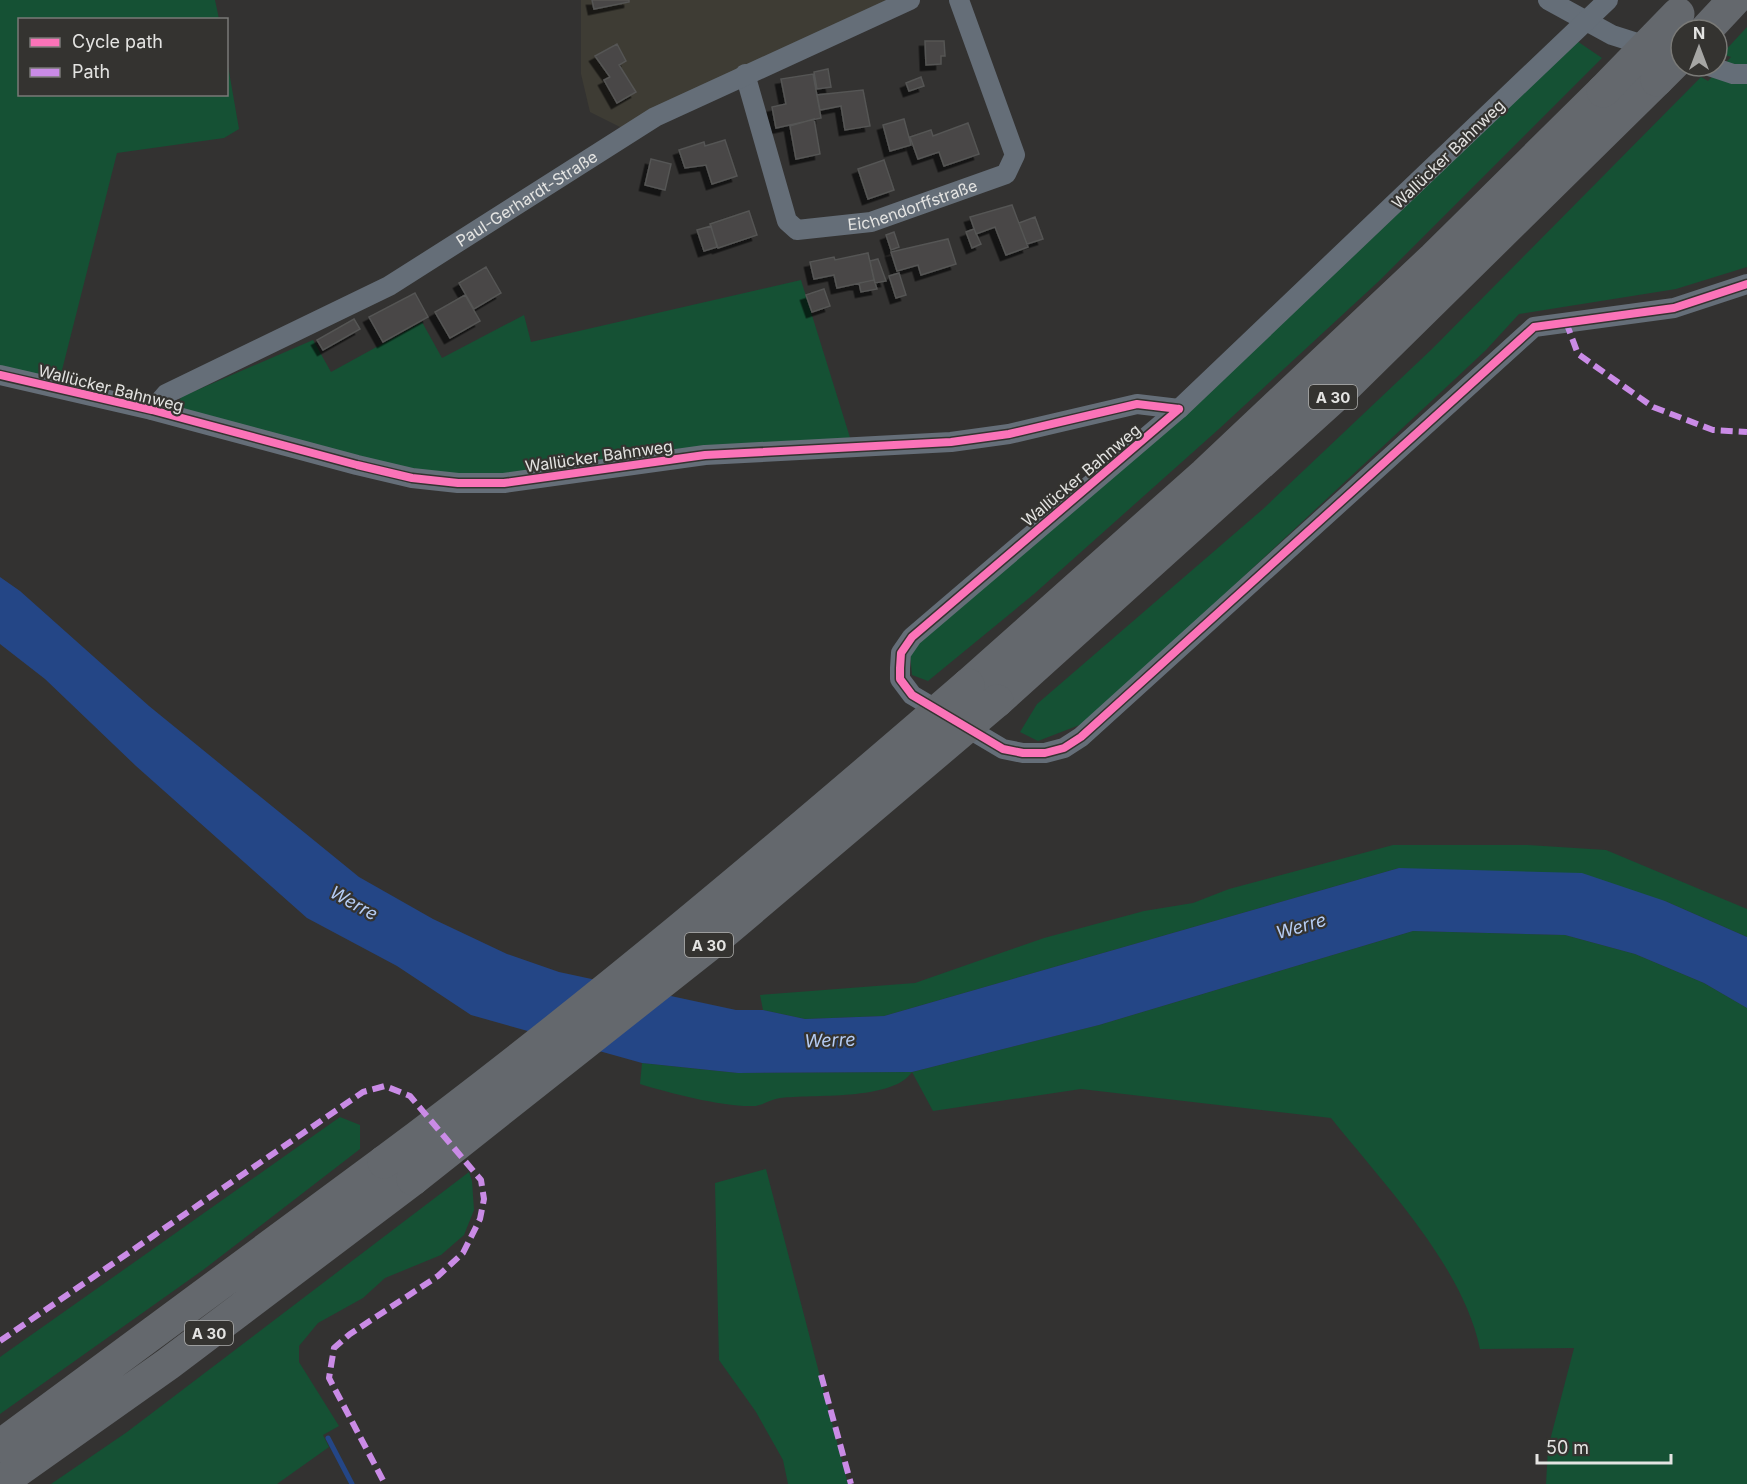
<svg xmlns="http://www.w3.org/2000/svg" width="1747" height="1484" font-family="Inter,sans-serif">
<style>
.built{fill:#3e3c34}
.green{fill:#155134}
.water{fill:#244686}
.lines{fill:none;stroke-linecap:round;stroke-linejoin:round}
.stream{stroke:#244686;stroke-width:5}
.building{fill:#484746;stroke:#555554;stroke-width:1.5;filter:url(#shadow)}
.minor{stroke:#656e78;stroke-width:20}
.motorway{stroke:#64686d;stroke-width:33}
.motorway-bridge{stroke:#64686d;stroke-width:33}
.quiet{stroke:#ca8be6;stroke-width:6;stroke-dasharray:12 6;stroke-linecap:butt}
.cycleway-casing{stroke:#343330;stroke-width:11}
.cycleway{stroke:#fb73b8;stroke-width:8}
.labels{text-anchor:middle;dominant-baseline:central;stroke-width:4.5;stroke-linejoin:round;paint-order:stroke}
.shield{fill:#343330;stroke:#afafad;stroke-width:1.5}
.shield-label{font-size:15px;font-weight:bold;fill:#e4e4e2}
.street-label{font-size:16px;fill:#e4e4e2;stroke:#343330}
.water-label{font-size:18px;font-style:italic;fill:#b6cdf5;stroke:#343330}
</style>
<defs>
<filter id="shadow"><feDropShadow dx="-5.5" dy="5.5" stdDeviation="0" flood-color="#0009"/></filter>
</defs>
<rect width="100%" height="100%" fill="#333231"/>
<!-- built -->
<path class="built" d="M581,0h324l-279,130 -36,-18 -9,-38z"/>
<!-- green -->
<path class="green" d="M0,0h215l4,19 -199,1v74h206l1,-34 12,69 -15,9 -107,15 -58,229 -59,-14z
M1747,27v240l-71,22 -157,25 -33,36 -366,342 -38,32 -44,17 -18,-9 17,-28 226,-195 170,-161 268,-271 7,4 23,-24 -9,-3z
M1577,41l25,17 -223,223 -159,147 -186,166 -106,87 -16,-6 -2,-22 7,-14z
M801,280l51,164 -350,31 -79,-3 -238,-57 -7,-10 3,-8 132,-57 18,32 91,-50 20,36 82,-43 7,27z
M1393,845h135l78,5 141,59v28l-82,-36 -266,-33 -515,148 -79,3 -42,-9 -3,-15 155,-12 129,-45 100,-27 49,-8 36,-14z
M1413,931l152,4 70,19 69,29 43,25v476h-201l2,-36 26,-100 -94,1c-17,-83 -97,-166 -149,-231l-250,-29 -148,22 -21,-39c-19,29 -100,22 -132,26 -9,1 -18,8 -27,8 -30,1 -84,-13 -113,-22l2,-21 96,10 174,-1 187,-47z
M340,1117l20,8v24l-157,121 -203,144v-57z
M766,1169l82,315h-60l-5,-24 -27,-48 -37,-52 -4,-177z
M469,1172l3,9 2,29 -10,25 -23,20 -56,23 -22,20 -45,25 -19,23v16l40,64 -16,9 6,12 -52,37h-226l76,-52z"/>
<!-- water -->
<path class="water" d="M0,577l20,14 129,115 210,171 74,42 74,35 52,18 177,38h27l42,9 79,-3 515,-148 183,5 83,28 82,36v71l-43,-25 -69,-29 -70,-19 -152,-4 -314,94 -187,47 -174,1 -96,-10 -171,-48 -74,-49 -90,-48 -171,-152 -91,-87 -45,-35z"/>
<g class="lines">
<!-- stream -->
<path class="stream" d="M328,1438l24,46"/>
</g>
<!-- building -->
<path class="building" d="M592,0h37v2l-35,7z
M925,41h19l1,15h-4v8l-15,1z
M617,44l9,17 -7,4 17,27 -19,11 -13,-23 6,-3 -15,-21z
M828,69l3,18 -14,2 -3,-17z
M813,74l8,44 -45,10 -4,-21 14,-3 -5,-25z
M921,77l3,9 -15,5 -3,-8z
M863,90l7,36 -25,4 -4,-24 -21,4 -3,-15z
M814,119l6,35 -24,5 -6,-33z
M904,119l7,26 -21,6 -7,-26z
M968,123l11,31 -35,12 -5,-14 -21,7 -8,-22 21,-7 2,6z
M725,140l12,36 -25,8 -6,-19 -21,3 -6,-18 25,-8 1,4z
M651,159l20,5 -6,26 -20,-5z
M884,160l10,30 -26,9 -10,-30z
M1012,205l16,42 -22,8 -11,-28 -19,7 -6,-17z
M749,211l8,24 -39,13 -8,-24z
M1035,217l8,22 -16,5 -8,-21z
M711,226l6,21 -13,4 -7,-21z
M974,229l7,15 -9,4 -6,-16z
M894,232l5,15 -8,3 -5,-15z
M948,239l8,25 -35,11 -3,-10 -21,6 -6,-19z
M868,253l6,27 -37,8 -3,-13 -20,4 -4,-17 24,-5 1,3z
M878,259l8,22 -11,2 -5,-22z
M486,267l15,26 -27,16 -15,-26z
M899,273l7,22 -10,3 -7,-22z
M874,280l3,9 -16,3 -2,-9z
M824,289l6,17 -18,6 -6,-17z
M415,293l13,24 -45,25 -14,-25z
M465,295l15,26 -30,17 -15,-26z
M354,319l6,10 -37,21 -6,-10z"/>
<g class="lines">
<!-- minor -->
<g class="minor">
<path d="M1548,0l64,35 41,13"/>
<path d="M1608,0l-429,409 -267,228 -11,16 -1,15v11l12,16 91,54 20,4h22l19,-5 17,-11 453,-410 140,-19 73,-24"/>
<path d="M1709,66l24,8h14"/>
<path id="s1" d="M745,74l42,147 10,9 74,-8 135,-48 9,-19 -56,-155"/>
<path d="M0,375l152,35 205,55 55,13 46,5h46l201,-28 246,-13 58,-8 128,-30 42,5"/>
<path id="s2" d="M152,410l14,-16 223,-108 266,-169 255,-117"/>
</g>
<!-- motorway -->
<path class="motorway" d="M1706,30l28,-30
M968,685l237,-211 229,-216 169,-167
M997,701l348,-314 312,-307
M0,1446l384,-284
M0,1483l168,-119 245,-185"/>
<!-- motorway-bridge -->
<path class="motorway-bridge" d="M1657,80l24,-24
M1603,91l75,-77
M384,1162c202,-150 394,-313 584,-477
M413,1179l297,-235 287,-243"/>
<!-- quiet -->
<path class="quiet" d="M1566,322l12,32 75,53 60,23 34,2
M0,1341l363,-249 22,-6 25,10 71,84 3,19 -4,20 -17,34 -25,23 -88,58 -16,14 -5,30 56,106
M821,1375l30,109"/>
<defs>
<path id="cycleway" d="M0,375l152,35 205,55 55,13 46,5h46l201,-28 246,-13 58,-8 128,-30 42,5
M1179,409l-267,228 -11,16 -1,15v11l12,16 91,54 20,4h22l19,-5 17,-11 453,-410 140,-19 73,-24"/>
</defs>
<!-- cycleway casing -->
<use href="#cycleway" class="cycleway-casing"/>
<!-- cycleway -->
<use href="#cycleway" class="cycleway"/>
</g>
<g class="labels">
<!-- shield labels -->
<g class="shield">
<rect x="1309" y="385" width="48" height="24" rx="4.5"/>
<rect x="685" y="933" width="48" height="24" rx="4.5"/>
<rect x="185" y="1321" width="48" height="24" rx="4.5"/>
</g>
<g class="shield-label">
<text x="1333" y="397">A 30</text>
<text x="709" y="945">A 30</text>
<text x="209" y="1333">A 30</text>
</g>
<!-- street labels -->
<g class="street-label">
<text transform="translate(1448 154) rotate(-44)">Wallücker Bahnweg</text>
<text stroke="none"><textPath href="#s2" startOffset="432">Paul-Gerhardt-Straße</textPath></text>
<text stroke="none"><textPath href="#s1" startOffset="285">Eichendorffstraße</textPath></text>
<text transform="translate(111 388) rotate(14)">Wallücker Bahnweg</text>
<text transform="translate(599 456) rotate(-8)">Wallücker Bahnweg</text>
<text transform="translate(1081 475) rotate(-40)">Wallücker Bahnweg</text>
</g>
<!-- water labels -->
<g class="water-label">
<text transform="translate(354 903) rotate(29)">Werre</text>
<text transform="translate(1301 926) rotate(-16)">Werre</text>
<text transform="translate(830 1040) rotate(-2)">Werre</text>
</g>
</g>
<!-- legend -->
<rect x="18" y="18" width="210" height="78" fill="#343330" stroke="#7a7a77" stroke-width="1.5"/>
<rect x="30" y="38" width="30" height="9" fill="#fb73b8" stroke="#7a7a77" stroke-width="1.5"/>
<text x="72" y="48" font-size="18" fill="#e4e4e2">Cycle path</text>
<rect x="30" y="68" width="30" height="9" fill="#ca8be6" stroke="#7a7a77" stroke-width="1.5"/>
<text x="72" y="78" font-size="18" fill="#e4e4e2">Path</text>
<!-- north arrow -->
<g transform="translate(1699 48)"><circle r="28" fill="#343330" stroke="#7a7a77" stroke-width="1.5"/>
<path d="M0-4.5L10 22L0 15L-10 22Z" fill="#a6a6a4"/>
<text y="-9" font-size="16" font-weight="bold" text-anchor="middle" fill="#e4e4e2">N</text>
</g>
<!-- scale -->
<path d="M1537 1454v9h134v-9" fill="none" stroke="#e4e4e2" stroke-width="3"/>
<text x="1546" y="1454" font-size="18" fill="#e4e4e2" stroke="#343330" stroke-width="4.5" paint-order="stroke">50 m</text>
</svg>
